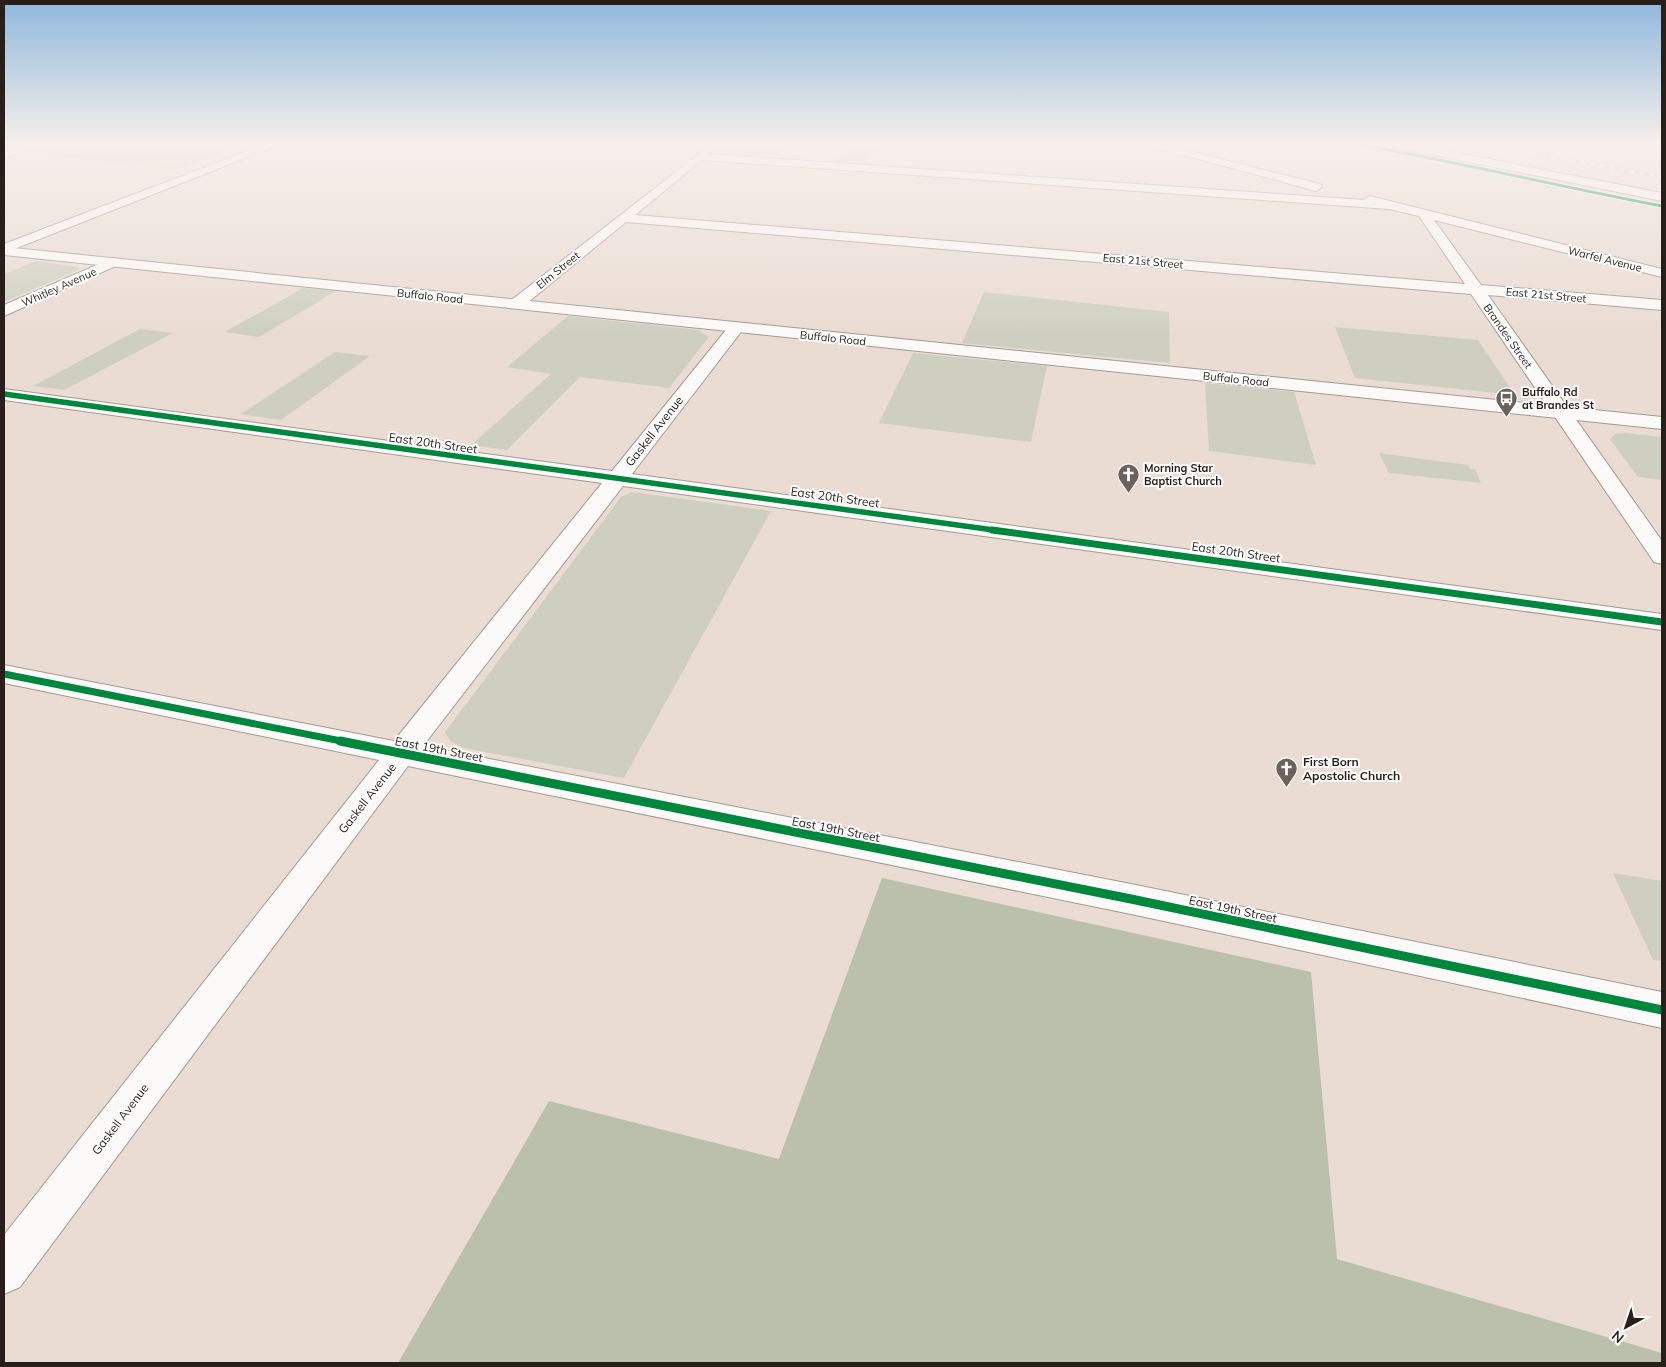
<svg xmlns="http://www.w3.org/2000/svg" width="1666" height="1367" font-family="Mulish,sans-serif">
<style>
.green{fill:#cecfc1}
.forest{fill:#bac0ab}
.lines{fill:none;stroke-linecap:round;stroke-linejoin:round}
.minor-casing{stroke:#a49992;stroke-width:2}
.secondary-casing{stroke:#a49992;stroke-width:2}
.primary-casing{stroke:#a49992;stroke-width:2}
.trunk-casing{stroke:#a49992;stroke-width:2}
.minor{fill:#fcfaf8;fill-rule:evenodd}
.secondary{fill:#fcfaf8;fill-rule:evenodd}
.primary{fill:#fcfaf8;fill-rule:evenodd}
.trunk{fill:#fcfaf8;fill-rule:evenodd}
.rail-casing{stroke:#d0cbc9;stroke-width:2.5}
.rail{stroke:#fff;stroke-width:2;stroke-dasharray:5;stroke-linecap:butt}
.cycleway-far3-casing{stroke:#fff;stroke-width:4.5}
.cycleway-far2-casing{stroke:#fff;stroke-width:8}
.cycleway-far1-casing{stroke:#fff;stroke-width:10}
.cycleway-casing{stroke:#fff;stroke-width:12}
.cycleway-far3{stroke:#00873e;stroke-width:3}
.cycleway-far2{stroke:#00873e;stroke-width:5.5}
.cycleway-far1{stroke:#00873e;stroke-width:7}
.cycleway{stroke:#00873e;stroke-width:9}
.labels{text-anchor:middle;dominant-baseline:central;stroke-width:4;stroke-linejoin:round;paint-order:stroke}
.far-street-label{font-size:11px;fill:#291f1a;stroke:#fff}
.far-poi-label{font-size:11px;font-weight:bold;fill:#291f1a;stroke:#fff;text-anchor:start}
.street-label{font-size:12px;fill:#291f1a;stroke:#fff}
.poi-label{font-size:12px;font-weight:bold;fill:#291f1a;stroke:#fff;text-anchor:start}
</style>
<rect width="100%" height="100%" fill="#eadcd3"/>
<!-- green -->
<path class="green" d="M60,142h191l-73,28 -151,-17z
M727,142h64l-16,15 -61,-4z
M854,142l33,1 -23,20 -28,-1z
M36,261l43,6 -1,3 -74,32v-28z
M303,288l33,3 -77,46 -34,-5z
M984,292l185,20 1,51 -208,-20z
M568,316l130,14 11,7 -40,51 -89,-11 -73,73 -36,-5 80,-71 -44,-7z
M1335,327l143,13 37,55 -160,-17z
M140,329l33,4 -109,57 -31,-4z
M335,352l35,4 -89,64 -40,-6z
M913,353l134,13 -16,76 -152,-19z
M1205,383l89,9 22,73 -107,-14z
M1625,433l37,4v43l-24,-3 -28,-38 5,-5z
M1379,453l89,12 2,4h5l6,14 -92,-10z
M632,492l139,19 -147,267 -160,-30 -14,-7 -5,-9 176,-235z
M1613,873l49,8v80l-9,-1z"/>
<!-- forest -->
<path class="forest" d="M882,878l429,94 26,287 325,94v10h-1264l151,-262 230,58z"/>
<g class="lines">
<defs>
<path id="minor" d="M34,142h16l-46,16v-6z
M1135,142h18l167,42 2,3 -6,4z
M713,143l5,3 -9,8 655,46 6,-4 292,73v8l-228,-57 47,65 181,15v10l-174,-15 174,246v23l-8,-2 -183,-268 -845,-72 -105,86h-12l-2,-3 2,-3zM702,160l687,49 30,7 46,68 -830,-69z
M113,258l5,1 2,3 -2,3 -114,51v-11z
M736,323l8,5 -112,146 1030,140v16l-1039,-144 -200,260 708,138 531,108v36l-531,-114 -723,-148 -388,521 -16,7v-59l375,-475 -375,-77v-18l390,76 208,-258 -598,-83v-11l608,82 118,-146z"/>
<path id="secondary" d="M4,247l1658,170v12l-1658,-174z"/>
<path id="primary" d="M271,142h15l-282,111v-9z"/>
<path id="trunk" d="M1380,142h22l260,51v8l-277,-56z"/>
</defs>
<!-- minor casing -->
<use href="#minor" class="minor-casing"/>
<!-- secondary casing -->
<use href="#secondary" class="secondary-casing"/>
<!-- primary casing -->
<use href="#primary" class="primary-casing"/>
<!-- trunk casing -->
<use href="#trunk" class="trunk-casing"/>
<!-- minor -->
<use href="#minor" class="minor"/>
<!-- secondary -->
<use href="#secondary" class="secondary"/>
<!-- primary -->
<use href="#primary" class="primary"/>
<!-- trunk -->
<use href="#trunk" class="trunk"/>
<defs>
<path id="rail" d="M1472,142l190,35"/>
</defs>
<!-- rail casing -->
<use href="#rail" class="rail-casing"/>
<!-- rail -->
<use href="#rail" class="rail"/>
<defs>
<path id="cycleway-far3" d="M1344,142c107,18 212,44 318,64"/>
<path id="cycleway-far2" d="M4,394l997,137"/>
<path id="cycleway-far1" d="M992,530l670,92
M4,674l342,68"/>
<path id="cycleway" d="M340,741l791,158 531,111"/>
</defs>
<!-- cycleway-far3 casing -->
<use href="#cycleway-far3" class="cycleway-far3-casing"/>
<!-- cycleway-far2 casing -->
<use href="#cycleway-far2" class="cycleway-far2-casing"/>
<!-- cycleway-far1 casing -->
<use href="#cycleway-far1" class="cycleway-far1-casing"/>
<!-- cycleway casing -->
<use href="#cycleway" class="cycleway-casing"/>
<!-- cycleway-far3 -->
<use href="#cycleway-far3" class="cycleway-far3"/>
<!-- cycleway-far2 -->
<use href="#cycleway-far2" class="cycleway-far2"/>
<!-- cycleway-far1 -->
<use href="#cycleway-far1" class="cycleway-far1"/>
<!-- cycleway -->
<use href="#cycleway" class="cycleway"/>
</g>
<!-- sky -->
<linearGradient id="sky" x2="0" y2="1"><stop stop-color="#8fb7dc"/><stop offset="0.43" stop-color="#f6efeb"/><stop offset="1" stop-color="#f6efeb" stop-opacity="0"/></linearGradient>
<rect width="1666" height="334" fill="url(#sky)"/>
<!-- icons -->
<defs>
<symbol id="bus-pin" viewBox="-11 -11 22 30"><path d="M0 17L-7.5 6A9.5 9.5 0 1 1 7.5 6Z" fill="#6d615b" stroke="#fff"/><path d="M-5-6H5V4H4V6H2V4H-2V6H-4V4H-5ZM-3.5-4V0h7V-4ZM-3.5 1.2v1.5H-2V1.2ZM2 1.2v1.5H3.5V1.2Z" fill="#fff"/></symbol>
<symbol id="church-pin" viewBox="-11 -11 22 30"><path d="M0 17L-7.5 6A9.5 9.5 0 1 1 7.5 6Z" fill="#6d615b" stroke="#fff"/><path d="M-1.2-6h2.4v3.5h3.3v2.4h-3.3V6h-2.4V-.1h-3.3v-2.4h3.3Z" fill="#fff"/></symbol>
</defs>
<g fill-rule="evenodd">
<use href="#bus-pin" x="1494" y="386" width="25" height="34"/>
<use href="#church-pin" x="1116" y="462" width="25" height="34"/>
<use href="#church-pin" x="1274" y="756" width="25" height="34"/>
</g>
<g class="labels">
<!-- far-street labels -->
<g class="far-street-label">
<text transform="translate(1605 259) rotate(14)">Warfel Avenue</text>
<text transform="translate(1143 261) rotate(5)">East 21st Street</text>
<text transform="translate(558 270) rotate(-39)">Elm Street</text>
<text transform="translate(59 287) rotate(-24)">Whitley Avenue</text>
<text transform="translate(1546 295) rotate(5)">East 21st Street</text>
<text transform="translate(430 296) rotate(6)">Buffalo Road</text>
<text transform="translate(1508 336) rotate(55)">Brandes Street</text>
<text transform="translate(833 338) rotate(6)">Buffalo Road</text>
<text transform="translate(1236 379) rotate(6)">Buffalo Road</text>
</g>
<!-- far-poi labels -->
<g class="far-poi-label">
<text x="1522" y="392">Buffalo Rd<tspan x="1522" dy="13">at Brandes St</tspan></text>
<text x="1144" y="468">Morning Star<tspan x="1144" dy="13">Baptist Church</tspan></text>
</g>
<!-- street labels -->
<g class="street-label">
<text transform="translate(654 431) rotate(-52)">Gaskell Avenue</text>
<text transform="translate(433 443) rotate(8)">East 20th Street</text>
<text transform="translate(835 497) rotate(8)">East 20th Street</text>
<text transform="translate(1236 552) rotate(8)">East 20th Street</text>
<text transform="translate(439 749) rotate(11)">East 19th Street</text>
<text transform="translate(367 798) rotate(-52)">Gaskell Avenue</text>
<text transform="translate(836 829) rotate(11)">East 19th Street</text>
<text transform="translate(1233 909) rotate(12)">East 19th Street</text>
<text transform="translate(120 1119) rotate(-53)">Gaskell Avenue</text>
</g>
<!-- poi labels -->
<g class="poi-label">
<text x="1303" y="761">First Born<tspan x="1303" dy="14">Apostolic Church</tspan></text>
</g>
</g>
<!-- border -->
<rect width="1666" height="1367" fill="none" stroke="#291f1a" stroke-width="10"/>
<!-- north arrow -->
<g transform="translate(1626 1327) rotate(220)" stroke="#ffffff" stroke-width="4" paint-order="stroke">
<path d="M0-4L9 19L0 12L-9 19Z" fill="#291f1a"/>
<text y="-8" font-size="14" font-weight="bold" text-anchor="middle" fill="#291f1a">N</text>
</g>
</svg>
